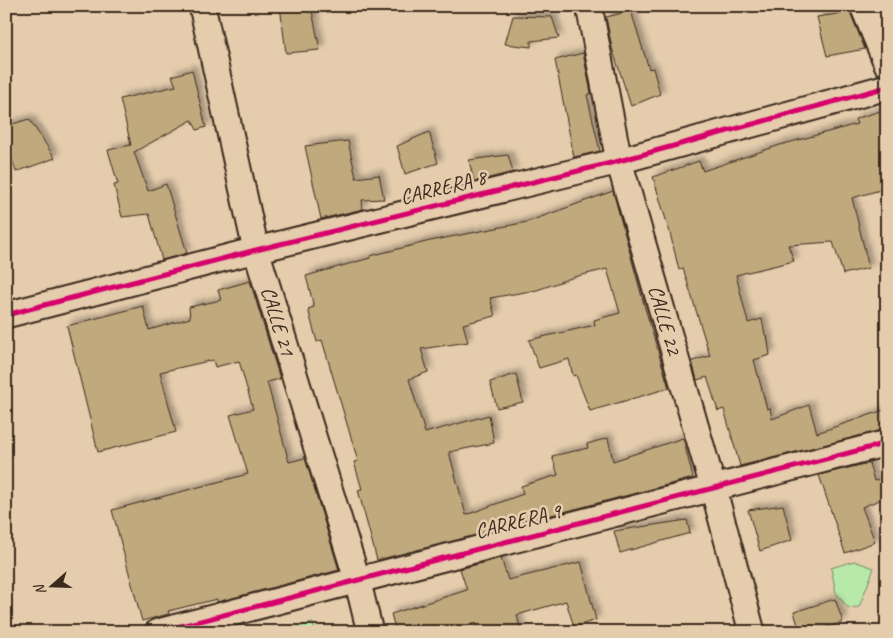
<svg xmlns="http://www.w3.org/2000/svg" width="893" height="638" font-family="Caveat,sans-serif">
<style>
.green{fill:#b7e9a9;stroke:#798a64}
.building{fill:#c0a97d;stroke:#3b2a1e;filter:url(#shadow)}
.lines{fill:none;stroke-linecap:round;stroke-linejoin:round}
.street-casing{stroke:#3b2a1e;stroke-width:29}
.street{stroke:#e4ccac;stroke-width:25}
.cycleway-casing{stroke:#e4ccac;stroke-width:8}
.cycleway{stroke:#d6006c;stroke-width:5}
.labels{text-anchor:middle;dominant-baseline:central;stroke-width:5;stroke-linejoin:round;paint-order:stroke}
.street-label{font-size:21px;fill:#3b2a1e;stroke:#e4ccac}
</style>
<defs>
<filter id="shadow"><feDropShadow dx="4.5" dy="-4.5" stdDeviation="2.5" flood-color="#0004"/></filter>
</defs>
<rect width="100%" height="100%" fill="#e4ccac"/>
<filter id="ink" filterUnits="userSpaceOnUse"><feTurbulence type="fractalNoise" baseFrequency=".02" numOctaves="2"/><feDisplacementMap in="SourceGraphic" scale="10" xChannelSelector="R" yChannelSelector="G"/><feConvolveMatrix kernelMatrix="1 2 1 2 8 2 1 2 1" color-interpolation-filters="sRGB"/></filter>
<g filter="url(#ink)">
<!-- green -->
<path class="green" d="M854,561l20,7 -15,39 -11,1 -12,-15 -5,-25z
M313,623l2,9h-36z"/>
<!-- building -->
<path class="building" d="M280,6h31l9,44 -34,3z
M631,11l18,58 4,-1 7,26 -29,12 -19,-58 -6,-31z
M850,12l15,37 -38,7 -10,-39z
M513,16l39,1 7,21 -28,3v6l-26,-3z
M583,53l8,40 -4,2 13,56 -26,6 -19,-97z
M192,70l14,57 -9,3 -5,-10 -58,32 14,39 18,-7 21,69 -25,7 -13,-46 -27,3 -8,-32 4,-1 -10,-34 23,-5 -11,-46 56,-13 -4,-10z
M887,109v79l-35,10 17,70 -26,6 -10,-32 -45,3 6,16 -58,14 12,48 14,-4 3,16h2l3,20 -16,5 13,49 3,-1 2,11 37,-14 8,28 70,-24v20l-147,37 -16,-57 -6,2 -11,-34 -10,3 -5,-19 18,-5 -27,-88 -4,2 -9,-37 -17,-56 46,-16 4,10 77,-26 77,-21 -2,-5z
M29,119l26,39 -39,14 -10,-34v-12z
M429,132l9,31 -33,11 -8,-28z
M348,141l8,37 23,-3 5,24 -22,1 1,9 -42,10 -16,-73z
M508,155l5,17 -39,10 -5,-22z
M613,191l32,117 24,80 -79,23 -14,-36 -3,1 -4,-17 -30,9 -10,-28 66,-15 -1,-5 26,-7 -13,-44 -33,8 -37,13 -47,8 5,18 -32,8 5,18 -47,7 7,23 -19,7 16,54 64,-18 5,28 -45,9 17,63 57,-21 -2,-8 37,-11 -6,-19 36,-8 -1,-4 21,-6 5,23 70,-23 10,40 -133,35 -29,7 -1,-2 -39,11 1,2 -115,29 -19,-70 4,-1 -8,-27 4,-1 -36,-121 -5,2 -9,-33 6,-2 -8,-31 64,-18v-2l60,-15 97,-19z
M250,281l30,98 -13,3 22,80 16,-4 34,112 -122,32v-3l-49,12 1,3 -27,7 -30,-111 136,-36 -18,-59 23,-6 -14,-48 -24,6 -2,-7 -53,12 16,60 -78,20 -31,-126 76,-20 6,24 41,-12 -1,-11 32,-7 -3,-10z
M516,374l7,28 -26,6 -7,-26z
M869,463l5,18 8,-3 5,11v8l-25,10 13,35 -30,11 -26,-78z
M783,505l9,35 -32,11 -12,-41z
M687,520l3,13 -70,20 -6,-22z
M501,558l7,22 73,-18 15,58 -22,7 -8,-26 -49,14 4,17h-42l-3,-9 -29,9h-51l-5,-18 76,-24 -7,-21z
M835,599l8,23 -31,10h-12l-6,-20z"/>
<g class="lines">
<defs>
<path id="street" d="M202,6l54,244 101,329 13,53
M589,6l30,155 94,326 39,145
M863,6l24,58
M6,315l250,-65 363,-89 268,-74
M158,632l729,-189"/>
</defs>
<!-- street casing -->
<use href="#street" class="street-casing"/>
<!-- street -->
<use href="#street" class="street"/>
<defs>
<path id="cycleway" d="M6,315l250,-65 363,-89 268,-74
M158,632l729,-189"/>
</defs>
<!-- cycleway casing -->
<use href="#cycleway" class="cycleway-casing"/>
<!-- cycleway -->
<use href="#cycleway" class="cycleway"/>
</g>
</g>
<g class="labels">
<!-- street labels -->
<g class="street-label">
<text transform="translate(443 187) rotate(-14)">CARRERA 8</text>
<text transform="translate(665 320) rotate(74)">CALLE 22</text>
<text transform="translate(278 321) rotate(73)">CALLE 21</text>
<text transform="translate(518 521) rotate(-14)">CARRERA 9</text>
</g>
</g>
<!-- margin -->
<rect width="893" height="638" fill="none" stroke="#e4ccac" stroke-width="25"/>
<rect x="12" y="12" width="868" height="613" fill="none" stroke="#3b2a1e" stroke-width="2" filter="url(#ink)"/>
<!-- north arrow -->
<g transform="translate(52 586) rotate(250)" stroke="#e4ccac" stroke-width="4" paint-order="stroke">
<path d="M0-4L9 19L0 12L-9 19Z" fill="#3b2a1e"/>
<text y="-8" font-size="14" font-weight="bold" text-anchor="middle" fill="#3b2a1e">N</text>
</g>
</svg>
